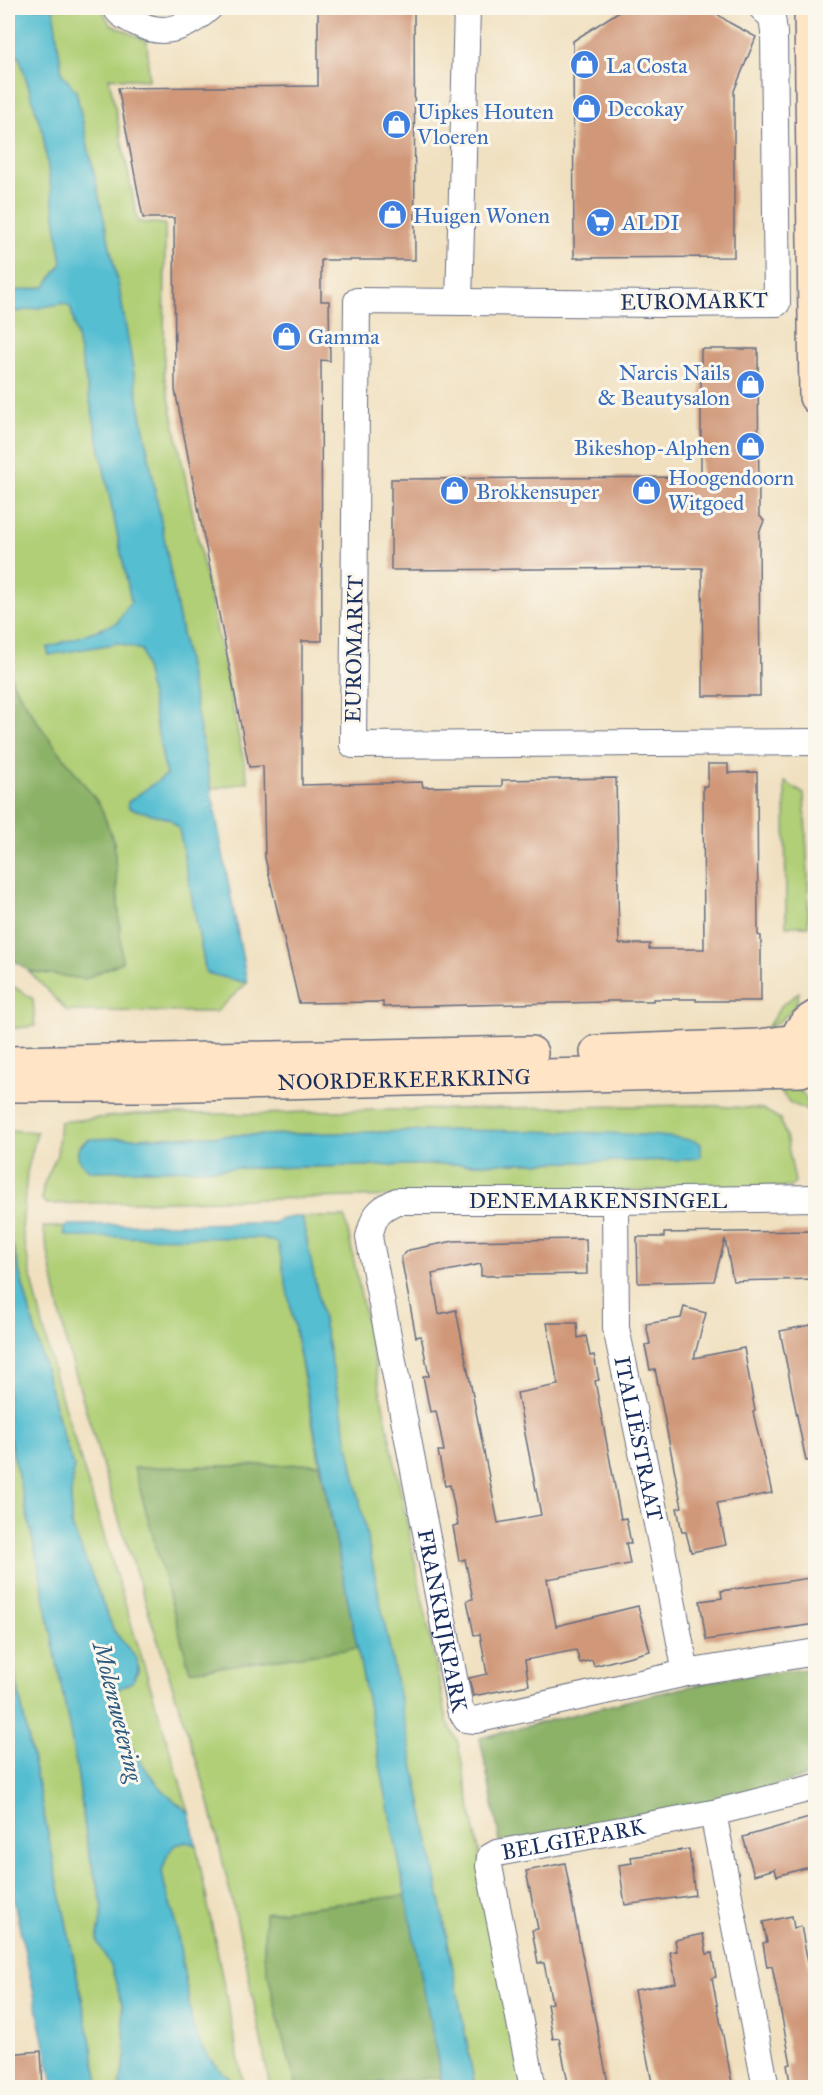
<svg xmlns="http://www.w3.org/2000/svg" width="823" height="2095" font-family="'IM FELL Great Primer',serif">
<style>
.green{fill:#b0cf76;stroke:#667f6a;stroke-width:1.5;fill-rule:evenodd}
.forest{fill:#8cb267;stroke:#547062;stroke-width:1.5}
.water{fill:#55bed1;stroke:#387698;stroke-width:1.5}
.building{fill:#d09879}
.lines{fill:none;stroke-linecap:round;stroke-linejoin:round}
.street-casing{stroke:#666d80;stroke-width:28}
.secondary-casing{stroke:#666d80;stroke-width:36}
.street{stroke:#fff;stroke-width:26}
.secondary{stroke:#ffe4c6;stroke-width:33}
.labels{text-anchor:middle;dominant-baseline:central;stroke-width:6;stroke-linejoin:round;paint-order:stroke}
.shop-label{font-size:22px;fill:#366cbe;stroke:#fbf7ec;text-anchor:start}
.street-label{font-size:22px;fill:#1b2f5e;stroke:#fbf7ec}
.water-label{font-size:24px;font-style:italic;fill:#2c5a80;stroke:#fbf7ec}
</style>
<rect width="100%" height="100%" fill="#fbf7ec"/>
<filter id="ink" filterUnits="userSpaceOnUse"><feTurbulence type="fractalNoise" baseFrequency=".0167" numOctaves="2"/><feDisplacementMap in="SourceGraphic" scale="12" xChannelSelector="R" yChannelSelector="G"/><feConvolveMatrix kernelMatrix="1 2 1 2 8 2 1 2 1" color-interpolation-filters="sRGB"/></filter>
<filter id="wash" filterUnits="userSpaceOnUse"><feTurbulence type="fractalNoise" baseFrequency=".008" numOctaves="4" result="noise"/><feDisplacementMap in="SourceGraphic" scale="24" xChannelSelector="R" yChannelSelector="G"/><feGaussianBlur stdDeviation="1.35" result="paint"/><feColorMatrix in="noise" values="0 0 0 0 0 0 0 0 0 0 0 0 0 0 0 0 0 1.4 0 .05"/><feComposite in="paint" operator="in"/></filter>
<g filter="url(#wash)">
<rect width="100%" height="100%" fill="#f0e0c0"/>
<!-- green -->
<path class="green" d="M53,8h48l9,16 37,17 2,39 -40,-2 29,144 27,2 -1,150 84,408 -37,7 -71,-380 -21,-121 -43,-197 -14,-17z
M8,55l11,1 24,78 19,129 -17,24 -37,5z
M65,303l6,5 60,293 -14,22 -70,26 2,6 69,-12 24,7 24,125 -38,27 1,6 41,11 9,9 27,145 41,10 -31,29 -149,-1 -38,-40 55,8 38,-17 -8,-120 -102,-160 -4,-26v-347l7,3z
M785,782l19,12 4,79v53h-22z
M8,983l25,16 2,27 -27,3z
M799,992c-1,16 -18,30 -32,36l14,-22z
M773,1082c20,2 34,7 37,30l-20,-9z
M699,1105l64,4 17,10 6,17 9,46 -4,5 -744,17 -5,-4 1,-14 14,-31 3,-33 77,-8h125l65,-3zM463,1130l236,27 -19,3 -589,11 -13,-21 4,-7 8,-4z
M8,1130l29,2 -10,40 -5,57 8,42 24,102 135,439c-38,-25 -59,-66 -79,-106l2,-10 6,-7 14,-8 6,-10 -1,-11 -23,-29 -43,-107v-32l3,-24 -11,-32 -55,-207z
M302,1217h43l102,503 11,23 67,344h-50l-41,-220z
M275,1223l45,241 -185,4 55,203 168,-23 49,247 -142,18 -1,42 17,77 16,55h-27l-25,-131 -38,-162 -98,-306 -43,-146 -23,-115z
M8,1431l30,132 38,200 12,86 15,58 -6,34 14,25 11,38 4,51 -6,29 2,3h-22l-92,-447z
M187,1842l9,3 48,242h-5l-25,-23 -13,-18 -8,-19 -18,-108 -10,-31 -3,-17 5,-15 8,-11z
M441,2077l2,10 -117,1z"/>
<!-- forest -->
<path class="forest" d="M8,656l4,26 28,44 60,79 14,37 8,120 -38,17 -55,-8 -21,-15z
M320,1464l38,184 -168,23 -56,-203z
M815,1668v106l-116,34 -198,38 -21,-108 167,-42 86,-19z
M407,1895l34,182 -115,10h-29l-16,-55 -17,-77 1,-42z"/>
<!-- water -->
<path class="water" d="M8,8h45l9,66 14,17 43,197 21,121 107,574 -41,-10 -27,-145 -9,-9 -41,-11 -1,-6 38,-27 -24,-125 -24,-7 -69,12 -2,-7 70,-25 14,-22 -60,-293 -6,-5 -50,9 -7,-3v-17l37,-5 17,-24 -19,-129 -24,-78 -11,-1z
M463,1130c33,1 222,1 238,14v9l-2,5 -19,2 -589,11c-16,-10 -19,-22 -1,-32z
M292,1217h10l132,650 41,220h-32c-53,-281 -110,-562 -165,-844l-16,-5 -188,-1 -7,-1 -3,-3v-5l4,-3 207,-2 3,-3z
M8,1229l55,207 11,32 -3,24v32l43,107 23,28 1,12 -6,11 -14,7 -6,7 -2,10c20,40 41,81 79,106l7,33 -9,-3 -12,3 -8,11 -5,15 3,17 10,31 18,108 8,19 13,18 25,23 -117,1 -2,-4 6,-29 -4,-51 -11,-38 -14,-25 6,-34 -15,-58 -12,-86 -38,-200 -30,-132z
M8,1640l92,447h-46l-41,-191 -5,-30z"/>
<g id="blocks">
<!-- building -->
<path class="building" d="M318,8h96l1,252h-94v41h8l1,60 -9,-1 1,281h-20v144l120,-3 1,5 79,-1v-6l114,-2 3,166h31l-1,5h55l-1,-163h5v-22h20v9l29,-1 1,163 3,1v65h-65v-2h-43v2h-46v1l-224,5v-5l-84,1 -34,-145 -2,-92 -14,1 -74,-377 -1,-172h-31l-25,-130 200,-2z
M624,8h85l21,15 26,14 -22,54v166l-160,1 -1,-217z
M701,349h57l1,166 5,6 -5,12 1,163h-57l-1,-128 -311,2v-91l310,-2z
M816,1231v48l-83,2 -8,-42 -11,42 -76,2 -1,-46h27v-4z
M586,1239l1,35 -106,2v-12l-49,10 7,40 17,-4 42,213 43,-8 -24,-122 41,-8 -11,-62h30l1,15 8,-2 4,20 4,-1 5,25 -4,1 26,138 5,-1 5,25h-5l4,21 -83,15 9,47 82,-20 12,45 -56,15 -2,-6 -12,3 -4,-13 -51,10 4,25 -56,11 -4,-18 18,-4 -7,-40 -6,1 -7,-35 6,-1 -8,-40 -6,2 -6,-35 5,-1 -8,-40 -5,1 -7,-35h6l-4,-21 -4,-19 -6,1 -7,-36h6l-8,-40 -5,1 -15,-80 8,-7 45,-9z
M684,1307l22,6 -12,45 50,-10 11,63 -2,1 19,81 -55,10 9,42 -35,7 -5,-20h-4l-5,-24 5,-1 -6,-29 -21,-109 -5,1 -5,-25 5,-1 -4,-20 35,-6z
M816,1324v136l-10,1 -26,-130z
M816,1577v47l-110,16 -6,-39 22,-3 -1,-7z
M816,1816v49l-39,11 -2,-7 -21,6 -11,-38z
M689,1849l6,46 -70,10 -6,-40 13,-2 -1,-6z
M565,1863l14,76 30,149h-40l-10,-50 -6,1 -6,-35 5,-1 -8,-40h-6l-6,-33 6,-1 -12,-58z
M792,1916l2,12 7,-2 15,78v84h-25l-4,-23 4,-1 -19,-98 -5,1 -4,-24 4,-1 -4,-20z
M703,1934l4,20 5,-1 4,24 -4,1 21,110h-80l-19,-98 42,-7 -6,-31 7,-1 -2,-11z
M41,2051l2,37h-35v-34z"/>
</g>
</g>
<g filter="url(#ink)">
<use href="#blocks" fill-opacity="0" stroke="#666d80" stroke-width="1.5"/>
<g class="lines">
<defs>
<g id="street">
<path d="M116,8c4,7 11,10 19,14 28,16 52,6 74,-14"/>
<path d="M762,8l10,9 2,15 3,271 -115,1 -305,-3 -4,444 463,-3"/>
<path d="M459,302l8,-294"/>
<path id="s1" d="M816,1198l-201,3h-218c-20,9 -23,15 -28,36l91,472 6,10 9,1 211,-47 130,-21"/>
<path id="s2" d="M615,1201l1,127 45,215 25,130"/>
<path d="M713,1813l53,275"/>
<path id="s3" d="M533,2088l-44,-222 1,-9 7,-4 216,-40 103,-26"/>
</g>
<g id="secondary">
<path d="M811,8l5,389"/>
<path d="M597,1052l162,-6 37,-5"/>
<path d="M797,1061c-5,-18 2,-35 19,-44"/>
<path d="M8,1063l523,-10"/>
<path id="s4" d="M8,1085h141l652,-15"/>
</g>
</defs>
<!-- street casing -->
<use href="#street" class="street-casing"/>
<!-- secondary casing -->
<use href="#secondary" class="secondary-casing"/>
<!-- street -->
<use href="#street" class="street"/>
<!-- secondary -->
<use href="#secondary" class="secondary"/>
</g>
</g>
<!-- icons -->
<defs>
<symbol id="shop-disc" viewBox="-11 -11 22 22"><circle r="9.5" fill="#3f7fe0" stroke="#fbf7ec"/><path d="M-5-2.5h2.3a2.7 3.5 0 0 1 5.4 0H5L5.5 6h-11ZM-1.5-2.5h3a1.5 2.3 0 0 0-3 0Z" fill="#fff"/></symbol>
<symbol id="supermarket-disc" viewBox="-11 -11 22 22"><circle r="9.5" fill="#3f7fe0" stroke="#fbf7ec"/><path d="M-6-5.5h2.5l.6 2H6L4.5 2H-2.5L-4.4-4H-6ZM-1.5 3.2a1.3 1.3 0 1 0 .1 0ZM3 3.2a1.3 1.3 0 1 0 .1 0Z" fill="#fff"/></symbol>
</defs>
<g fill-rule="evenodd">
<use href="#shop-disc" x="568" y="48" width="33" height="33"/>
<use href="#shop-disc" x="570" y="92" width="33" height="33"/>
<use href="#shop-disc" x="380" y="108" width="33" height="33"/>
<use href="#shop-disc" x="376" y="198" width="33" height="33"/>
<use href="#supermarket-disc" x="584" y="206" width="33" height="33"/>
<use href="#shop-disc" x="270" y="320" width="33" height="33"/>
<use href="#shop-disc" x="734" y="368" width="33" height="33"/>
<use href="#shop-disc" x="734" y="430" width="33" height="33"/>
<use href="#shop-disc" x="630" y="474" width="33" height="33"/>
<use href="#shop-disc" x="438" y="474" width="33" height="33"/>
</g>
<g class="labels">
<!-- shop labels -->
<g class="shop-label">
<text x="606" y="65">La Costa</text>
<text x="607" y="108">Decokay</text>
<text x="417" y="111">Uipkes Houten<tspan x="417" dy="25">Vloeren</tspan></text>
<text x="413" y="215">Huigen Wonen</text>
<text x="622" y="222">ALDI</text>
<text x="308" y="336">Gamma</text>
<text x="730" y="372" text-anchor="end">Narcis Nails<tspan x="730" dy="25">&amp; Beautysalon</tspan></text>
<text x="730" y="447" text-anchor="end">Bikeshop-Alphen</text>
<text x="668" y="477">Hoogendoorn<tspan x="668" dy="25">Witgoed</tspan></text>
<text x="476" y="491">Brokkensuper</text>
</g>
<!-- street labels -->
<g class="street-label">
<text transform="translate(694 301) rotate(-1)">EUROMARKT</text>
<text transform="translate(354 649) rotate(-89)">EUROMARKT</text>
<text stroke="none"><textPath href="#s4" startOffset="396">NOORDERKEERKRING</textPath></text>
<text x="598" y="1200">DENEMARKENSINGEL</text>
<text stroke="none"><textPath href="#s2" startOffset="240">ITALIËSTRAAT</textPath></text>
<text stroke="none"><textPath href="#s1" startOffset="858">FRANKRIJKPARK</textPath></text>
<text stroke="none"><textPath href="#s3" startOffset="321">BELGIËPARK</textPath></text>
</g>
<!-- water labels -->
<g class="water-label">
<text transform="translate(118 1712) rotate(76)">Molenwetering</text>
</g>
</g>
<!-- margin -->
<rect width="823" height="2095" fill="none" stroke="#fbf7ec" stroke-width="30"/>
</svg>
